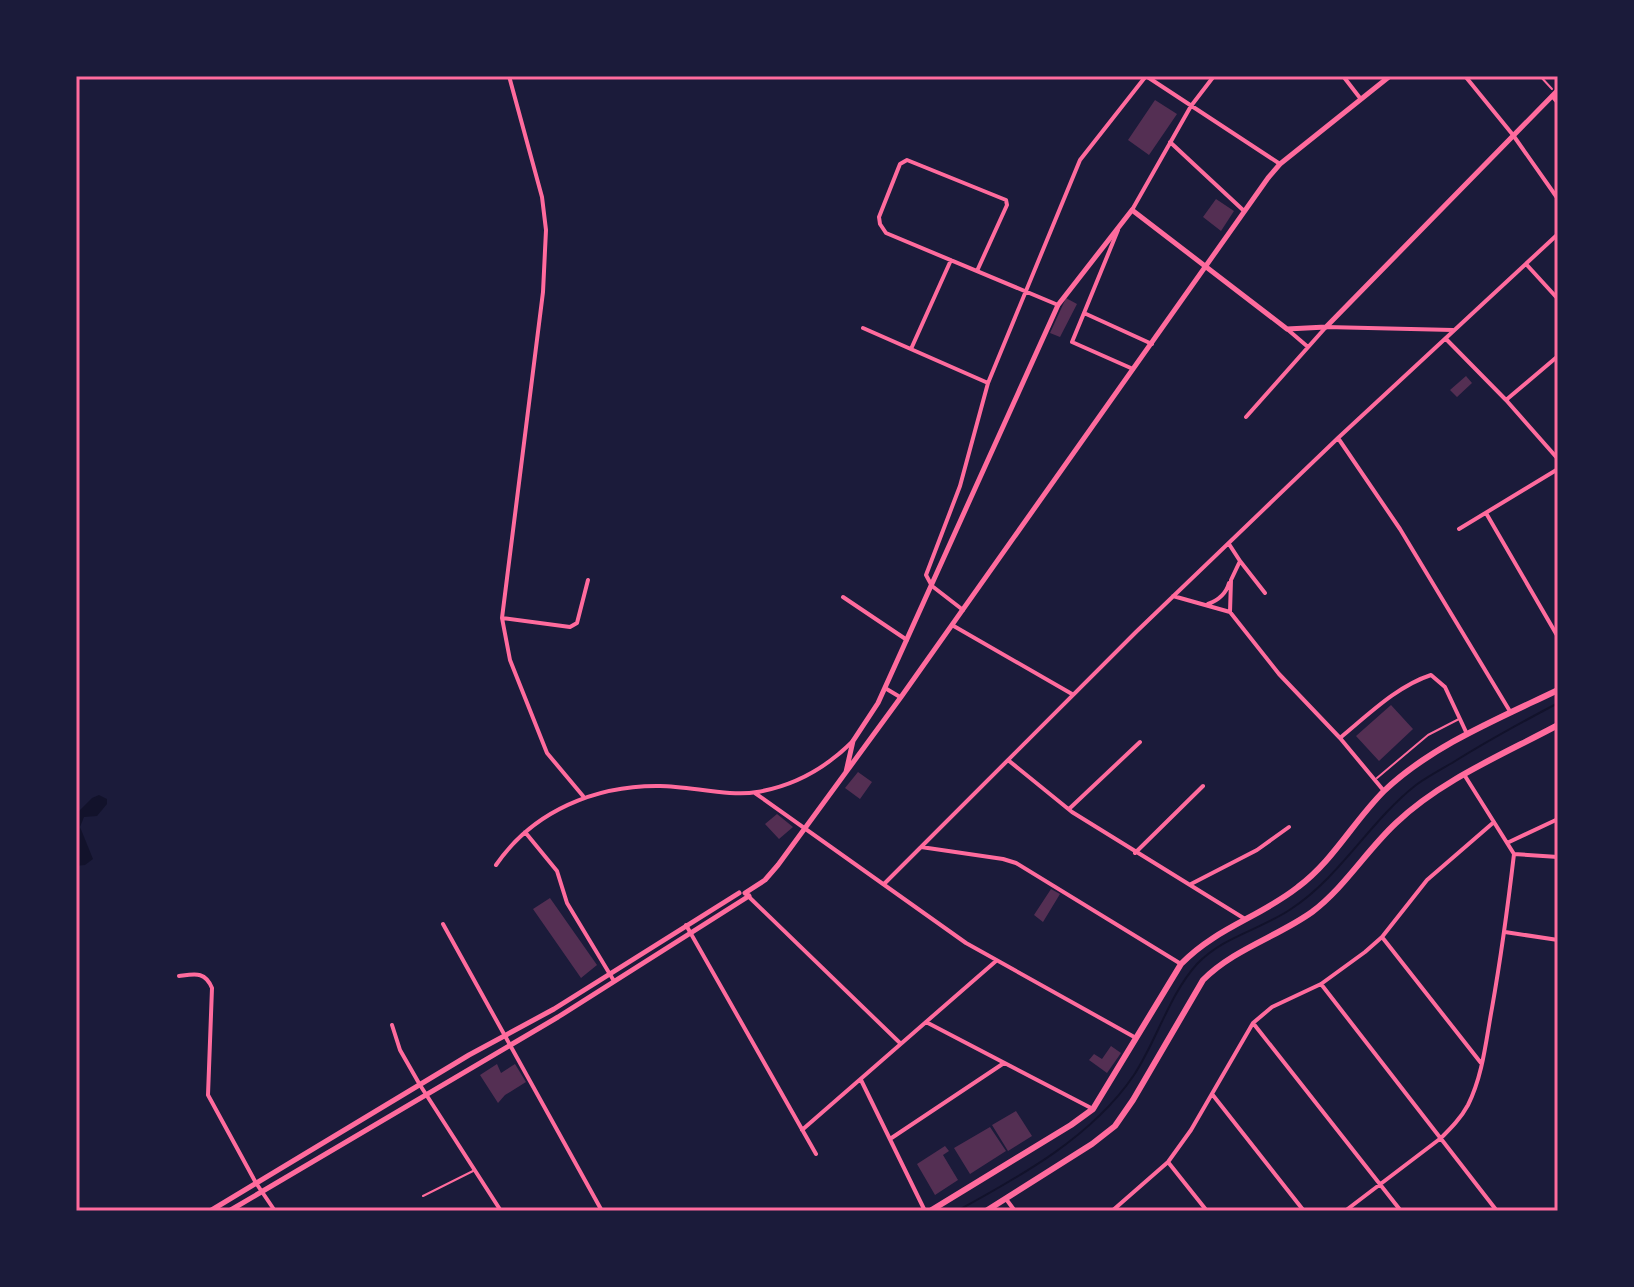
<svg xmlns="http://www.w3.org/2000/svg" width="1634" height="1287" font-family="Roboto,sans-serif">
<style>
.water{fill:#12122b}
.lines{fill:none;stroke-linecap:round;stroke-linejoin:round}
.stream{stroke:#12122b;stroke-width:2}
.building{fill:#542f53}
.path{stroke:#ff6b9d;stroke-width:2}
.service{stroke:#ff6b9d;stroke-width:2}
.minor{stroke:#ff6b9d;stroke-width:4}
.tertiary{stroke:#ff6b9d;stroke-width:5}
.secondary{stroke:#ff6b9d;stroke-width:6}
.neatline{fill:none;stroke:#ff6b9d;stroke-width:3}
</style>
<rect width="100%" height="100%" fill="#1b1b3a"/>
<!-- water -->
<path class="water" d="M99,795l8,4v5l-10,12 -13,1 -4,10 13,32 -8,6 -9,1v-52l16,-16z"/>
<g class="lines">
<!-- stream -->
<path class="stream" d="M957,1211c64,-35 135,-74 177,-136 23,-35 35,-80 63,-111 27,-28 63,-34 94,-55 50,-33 78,-87 125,-124 11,-8 24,-15 36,-22 35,-22 70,-41 106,-60"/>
</g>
<!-- building -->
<path class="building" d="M1155,100l22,14 -28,41 -21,-15z
M1216,199l18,12 -13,20 -18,-14z
M1066,298l11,6 -17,33 -10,-4z
M1466,376l6,7 -15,14 -7,-7z
M1391,705l22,24 -34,32 -23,-25z
M858,772l14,10 -12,17 -15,-11z
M777,814l16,13 -14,12 -14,-15z
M1051,889l9,5 -17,28 -9,-7z
M550,898l47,67 -16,13 -48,-69z
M1111,1046l10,7 -14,20 -18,-13 5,-6 8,5z
M497,1064l4,9 14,-9 11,18 -21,13 -7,8 -18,-28z
M1016,1111l16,25 -24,15 -16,-26z
M990,1127l16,24 -36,23 -16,-26z
M945,1146l4,5 -6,4 15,25 -23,15 -18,-31z"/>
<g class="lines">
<!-- path -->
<path class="path" d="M1540,76l12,13"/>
<!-- service -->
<path class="service" d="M1377,778l51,-43 31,-16
M423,1196l50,-25"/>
<!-- minor -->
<path class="minor" d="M509,76l33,121 4,33 -3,62 -41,326 8,42 37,93 36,43
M1146,76l134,88
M1343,76l17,22
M1465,76l48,59 45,64
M1552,96l6,7
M1170,142l73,68
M1132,210l59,-104 23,-30
M1526,264l32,35
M977,271l30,-66 -1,-5 -99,-40 -7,4 -21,53 1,7 6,9 172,72
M1084,313l34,-83
M863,328l125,55
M1287,329l21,18
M1446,339l60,61 52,59
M911,349l40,-89
M1133,369l-61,-27 12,-29 68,31
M1506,400l52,-44
M1246,417l80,-90 127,3
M1338,438l62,91 111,184
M1486,513l72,124
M1459,529l99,-60
M1229,544l11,17 -9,19 -1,32
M1240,561l25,32
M1173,596l57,16 49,62 61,64 44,53
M843,597l64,43
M1208,604c11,-4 18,-10 21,-21
M963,610l-31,-24 -6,-11 34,-89 28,-103 92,-223 66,-84
M502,618l68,9 7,-4 11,-43
M952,625l120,69
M885,688l15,9
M1340,738c28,-23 57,-52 91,-63l14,12 22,47
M1008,760l64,52 173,107
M1465,776l49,78
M755,793l211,150 170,95
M1069,809l71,-67
M525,832l32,39 10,32 47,78
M1507,843l51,-24
M921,847l82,12 13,4 165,101
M1135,853l68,-67
M1514,854l44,3
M496,865c37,-54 100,-80 164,-79 29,0 70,11 97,6 37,-6 70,-25 96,-51
M884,884l252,-252 202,-194 220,-204
M1191,884l66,-34 32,-23
M748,896l152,147
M443,924l159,287
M686,925l130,229
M1505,932l53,8
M1382,937l99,126
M179,976c16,-2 26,-5 33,12l-4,107 48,88 19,28
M1321,984l176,227
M926,1022l167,87
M1253,1023l148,188
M392,1025l8,25 20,35 81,126
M861,1080l64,131
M1212,1094l92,117
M802,1130l194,-169
M890,1139l114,-76
M1168,1162l39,49
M1006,1199l9,12
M1112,1211l56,-49 23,-32 62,-107 19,-16 49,-23 44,-32 17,-15 45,-57 67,-58
M1345,1211l96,-73c10,-10 20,-20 27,-33 15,-30 18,-65 24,-97 9,-51 16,-103 22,-154"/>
<!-- tertiary -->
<path class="tertiary" d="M846,772l7,-31 25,-38 180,-398 74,-95 155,119 39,-2 232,-237
M745,893l20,-13 13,-15 123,-168 367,-519 12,-14 110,-88
M210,1211l259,-156 85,-46 185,-116
M229,1211l329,-194 191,-121"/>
<!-- secondary -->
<path class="secondary" d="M930,1211l141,-86 22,-16 88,-145c35,-36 79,-47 117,-77 35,-26 55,-65 86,-96 47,-45 116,-73 174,-101
M986,1211l106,-67 23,-18 18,-26 70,-120c31,-31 74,-43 109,-68 33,-25 54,-61 84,-89 45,-43 108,-69 162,-98"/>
</g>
<!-- border -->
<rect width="1634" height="1287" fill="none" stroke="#1b1b3a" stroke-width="156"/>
<rect x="78" y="78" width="1478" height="1131" class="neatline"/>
</svg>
